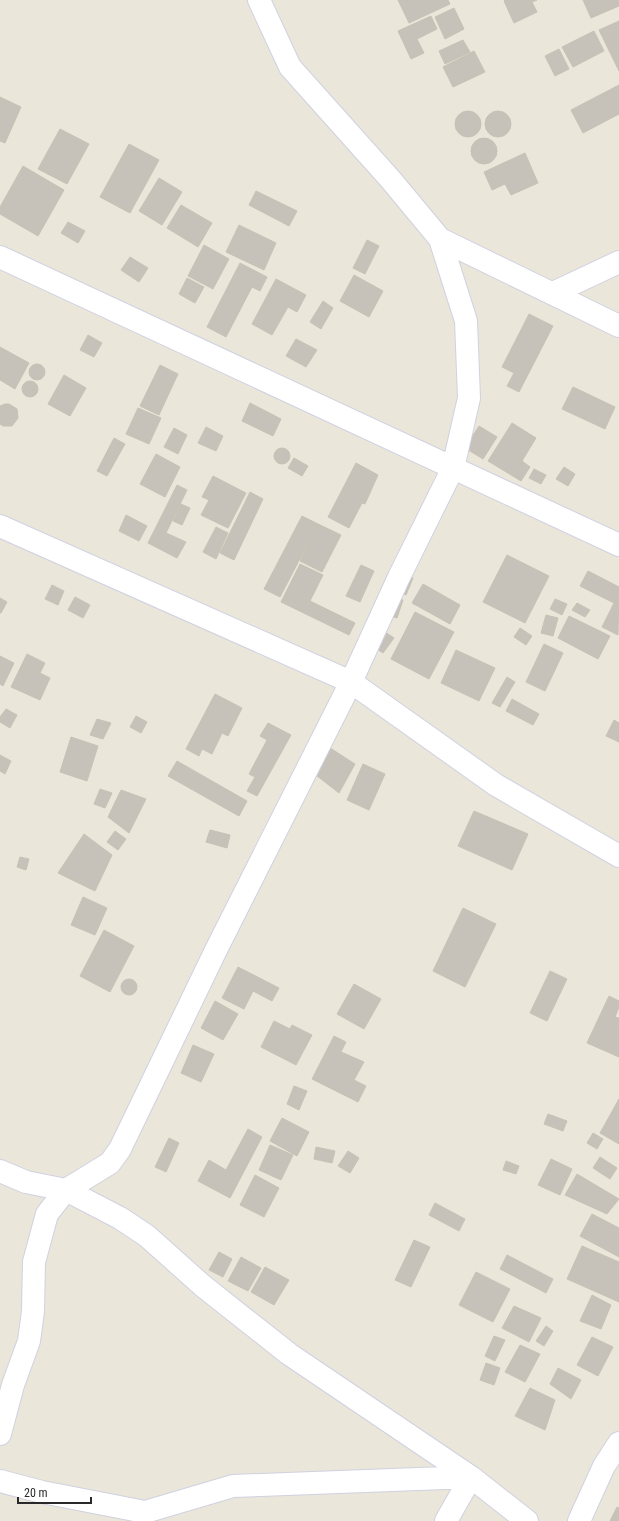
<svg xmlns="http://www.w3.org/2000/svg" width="619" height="1521" font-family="'Roboto Condensed',sans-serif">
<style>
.building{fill:#c6c2ba;stroke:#c6c2b4}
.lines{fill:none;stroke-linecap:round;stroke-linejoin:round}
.street-casing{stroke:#d0d1e1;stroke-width:24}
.street{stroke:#fff;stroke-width:22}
</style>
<rect width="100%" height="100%" fill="#ebe6da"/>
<!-- building -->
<path class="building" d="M398,0h50l2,4 -41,19z
M505,0h32l-5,2 5,10 -23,11 -10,-22z
M583,0h36v6l-28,12z
M454,8l10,21 -19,10 -10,-22z
M431,16l6,13 -20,10 7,14 -13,6 -13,-28z
M619,21v50l-20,-41z
M594,31l10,20 -31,16 -11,-20z
M463,40l7,12 -25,12 -6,-13z
M559,49l10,20 -14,7 -10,-20z
M474,51l11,21 -32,15 -10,-20z
M619,85v29l-36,19 -12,-23z
M0,97l21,10 -16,36 -5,-2z
M485 124a13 13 0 1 1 26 0a13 13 0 1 1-26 0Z
M455 124a13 13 0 1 1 26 0a13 13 0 1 1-26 0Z
M60,129l29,15 -22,40 -29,-15z
M471 151a13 13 0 1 1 26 0a13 13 0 1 1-26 0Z
M129,144l30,16 -29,53 -30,-16z
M525,153l13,30 -27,12 -6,-11 -13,6 -8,-18z
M23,166l41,24 -26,46 -38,-22v-7z
M159,178l23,14 -20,33 -23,-14z
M256,191l41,20 -8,15 -40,-21z
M181,205l31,18 -14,24 -31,-19z
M68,222l17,9 -7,12 -17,-10z
M239,225l37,18 -12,27 -38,-18z
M367,240l12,6 -14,28 -12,-6z
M204,245l25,14 -16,30 -25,-13z
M130,257l18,11 -9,14 -18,-12z
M240,263l27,14 -7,14 -8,-4 -26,50 -19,-10z
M354,275l29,16 -14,26 -29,-16z
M187,278l17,9 -9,16 -16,-9z
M276,279l30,16 -9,17 -9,-5 -16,28 -20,-11z
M323,301l10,7 -12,21 -11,-7z
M529,314l24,12 -34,66 -12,-6 7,-13 -12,-6z
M88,335l14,8 -8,14 -14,-7z
M296,339l21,11 -11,17 -20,-11z
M0,347l29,16 -14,26 -15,-9z
M29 372a8 8 0 1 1 16 0a8 8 0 1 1-16 0Z
M160,365l18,9 -19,41 -19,-9z
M64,375l22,13 -16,28 -22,-12z
M22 389a8 8 0 1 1 16 0a8 8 0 1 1-16 0Z
M573,387l42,20 -10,22 -43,-20z
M250,403l31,16 -8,17 -31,-15z
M5,404h4l8,5 1,9 -6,8h-9l-3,-2v-18z
M138,408l23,10 -12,26 -23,-10z
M512,423l24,15 -14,23 8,6 -9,14 -33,-20z
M479,426l18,11 -14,22 -18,-11z
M206,427l17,9 -7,15 -18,-8z
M174,428l13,7 -9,19 -14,-7z
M114,438l11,6 -18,32 -10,-5z
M274 456a8 8 0 1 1 16 0a8 8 0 1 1-16 0Z
M156,454l24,13 -15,30 -25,-13z
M294,458l14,8 -6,10 -14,-8z
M356,463l22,12 -13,29 -3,-1 -13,25 -21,-11z
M564,467l11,7 -7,12 -12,-7z
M534,469l12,6 -5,9 -12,-6z
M213,476l33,17 -18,35 -27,-13 8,-15 -7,-3z
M177,485l10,5 -21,43 20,9 -9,16 -29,-15z
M250,492l13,7 -29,61 -14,-7z
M181,504l9,4 -8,17 -9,-4z
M126,515l21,11 -8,15 -20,-10z
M302,516l16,8 -38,73 -16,-8z
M318,524l23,11 -19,37 -22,-11z
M216,527l12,6 -12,26 -13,-7z
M507,555l42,21 -24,47 -42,-21z
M300,564l23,11 -13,26 45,22 -6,12 -68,-33z
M361,565l13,6 -14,31 -14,-6z
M588,571l31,16 -1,48 -16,-8 12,-24 -34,-17z
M405,576l8,2 -7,17 -9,-4z
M423,584l37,21 -10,19 -38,-21z
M52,585l12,6 -6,14 -13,-6z
M75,597l15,8 -7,13 -15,-8z
M394,597l9,3 -6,18 -10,-3z
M0,598l7,4 -6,11h-1z
M555,599l12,5 -5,11 -12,-6z
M577,603l13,7 -5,7 -13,-7z
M415,612l39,20 -25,47 -38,-20z
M546,615l12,3 -5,18 -12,-3z
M569,616l41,20 -12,23 -40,-21z
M520,628l12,8 -6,9 -12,-8z
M382,630l12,8 -11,15 -12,-8z
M544,644l19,9 -18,38 -19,-9z
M456,650l39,18 -16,33 -38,-18z
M27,654l18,9 -5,10 10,5 -10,22 -29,-13z
M0,656l14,7 -11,23 -3,-2z
M507,677l8,5 -15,25 -8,-4z
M215,694l27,14 -14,28 -6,-3 -10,21 -10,-5 -3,7 -13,-7z
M512,699l27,15 -6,11 -27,-14z
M6,709l11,6 -7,13 -10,-6v-5z
M136,716l11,6 -6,11 -11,-6z
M97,719l14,4 -8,16 -13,-4z
M614,720l5,3v19l-13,-6z
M268,723l23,12 -34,61 -10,-5 8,-14 -6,-3 18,-34 -7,-4z
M71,737l27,9 -11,35 -27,-9z
M327,746l28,18 -16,29 -27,-21z
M0,755l11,6 -6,13 -5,-3z
M177,761l70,40 -8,15 -71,-40z
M363,764l22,10 -16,36 -22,-10z
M100,789l12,4 -7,15 -11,-4z
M121,790l25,9 -17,34 -21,-16z
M474,811l54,23 -16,36 -54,-24z
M210,830l20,5 -3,13 -21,-6z
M115,831l11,8 -8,11 -11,-8z
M84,834l28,21 -17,36 -37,-18z
M20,857l9,2 -3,11 -9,-3z
M83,897l24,11 -12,27 -24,-10z
M463,908l33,16 -31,63 -32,-16z
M104,930l30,16 -24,46 -30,-16z
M238,967l41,21 -7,13 -19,-10 -9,18 -22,-11z
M550,971l17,8 -20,42 -17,-8z
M121 987a8 8 0 1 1 16 0a8 8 0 1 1-16 0Z
M354,984l27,15 -17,30 -27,-15z
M609,996l10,5v6l-4,10 4,1v39l-32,-14z
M215,1001l23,13 -15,26 -22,-12z
M274,1021l16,8 2,-4 20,10 -16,30 -35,-18z
M334,1036l12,6 -5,10 23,10 -10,18 12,6 -8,16 -46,-23z
M193,1045l21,9 -13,28 -20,-9z
M294,1086l13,5 -8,19 -12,-6z
M619,1099v45l-19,-11z
M548,1114l19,7 -4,10 -19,-7z
M282,1118l27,14 -12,24 -27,-15z
M248,1129l14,8 -32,61 -32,-17 11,-21 17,10z
M593,1133l10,6 -6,10 -10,-6z
M169,1138l10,5 -13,29 -11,-5z
M270,1145l23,10 -12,25 -22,-10z
M316,1147l19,4 -3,12 -18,-4z
M348,1151l11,7 -9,15 -12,-7z
M600,1157l17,11 -7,11 -17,-11z
M551,1159l21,10 -12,26 -22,-10z
M506,1161l13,5 -3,8 -13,-4z
M577,1174l42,25 -12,15 -42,-19z
M255,1175l24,13 -15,29 -24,-12z
M435,1203l30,16 -6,12 -30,-16z
M592,1214l27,14v29l-39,-21z
M414,1240l16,7 -19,40 -16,-7z
M582,1246l37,16v40l-52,-23z
M219,1252l13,7 -9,18 -14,-7z
M507,1255l46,24 -7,14 -46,-24z
M241,1257l20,11 -13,23 -20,-10z
M265,1267l24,13 -15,25 -23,-13z
M476,1272l34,17 -17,33 -34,-17z
M592,1295l19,10 -10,24 -21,-8z
M514,1306l27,12 -12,24 -27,-14z
M546,1326l7,5 -9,15 -8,-5z
M494,1336l11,4 -10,21 -10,-5z
M592,1337l21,10 -15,29 -21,-11z
M520,1345l20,9 -15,28 -20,-10z
M486,1363l14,5 -6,17 -14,-5z
M558,1368l23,12 -10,19 -21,-15z
M530,1388l25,12 -10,30 -30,-14z
M617,1507l2,1v13h-9z"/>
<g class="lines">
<defs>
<path id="street" d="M440,239l179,87
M0,257l619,288
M553,293l66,-31
M0,526l351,156 145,103 123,71
M0,1171l26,11 40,8 54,28 27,18 56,50 86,68 182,123 56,44
M0,1434l13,-49 16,-44 4,-30 1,-49 13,-48 19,-24 44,-27 10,-14 96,-199 135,-268 48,-105 54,-109 16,-70 -3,-77 -26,-82 -49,-59 -101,-113 -31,-67
M0,1481l42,11 103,20 88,-26 238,-9
M446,1521l25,-44
M579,1521l25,-55 15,-23"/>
</defs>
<!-- street casing -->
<use href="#street" class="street-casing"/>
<!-- street -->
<use href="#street" class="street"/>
</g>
<!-- scale -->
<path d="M18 1497v6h73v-6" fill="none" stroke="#292929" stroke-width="2"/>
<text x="24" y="1497" font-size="12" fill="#292929" stroke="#ffffff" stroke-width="3" paint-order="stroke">20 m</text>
</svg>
